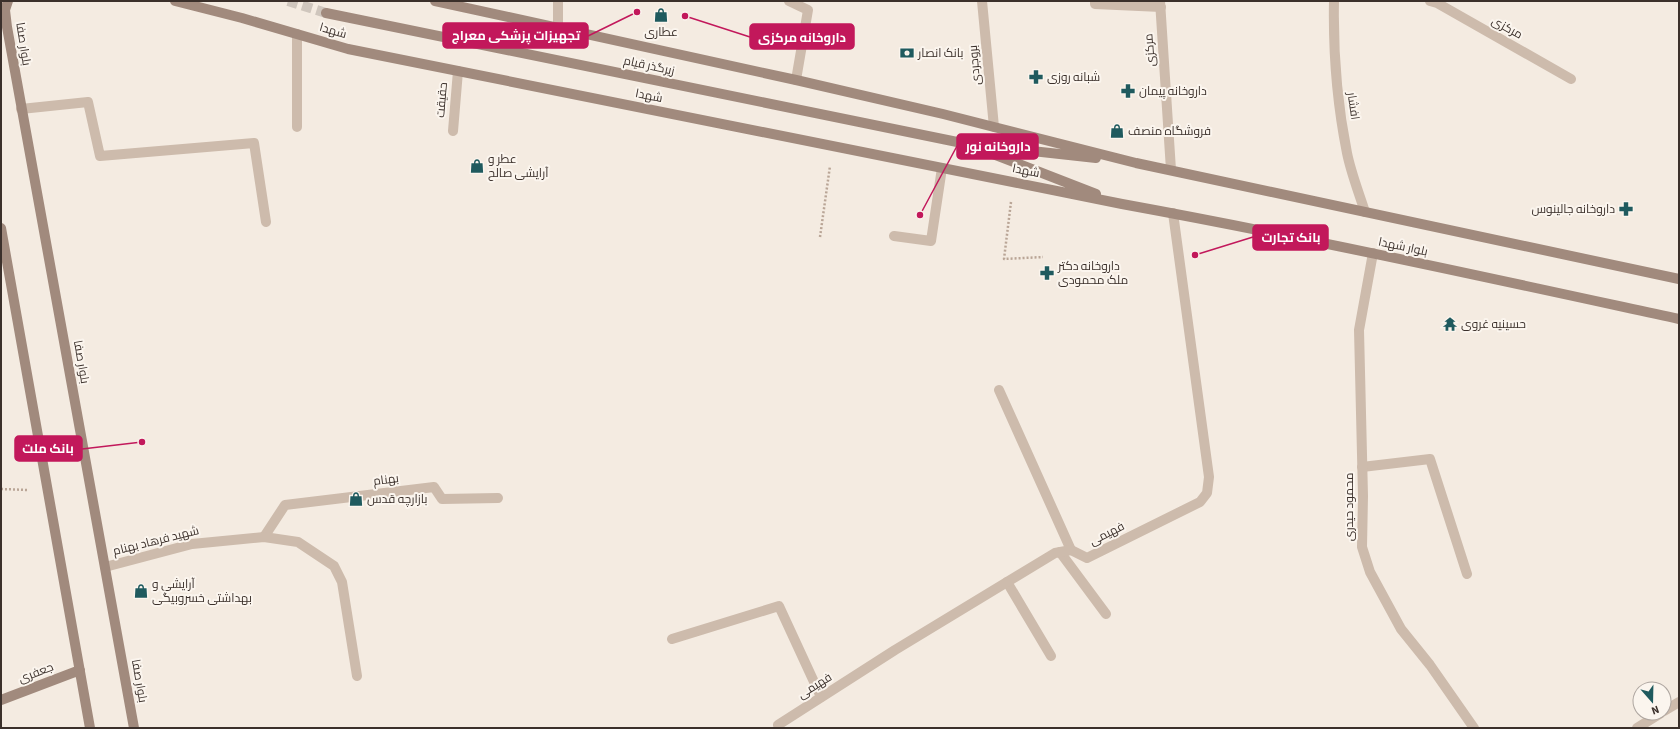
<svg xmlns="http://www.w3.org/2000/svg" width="1680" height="729" font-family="'Source Sans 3',Cairo,sans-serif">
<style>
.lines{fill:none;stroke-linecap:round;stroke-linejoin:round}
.secondary-tunnel{stroke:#cfc6bd;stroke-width:10;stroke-dasharray:10 5;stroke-linecap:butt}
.path{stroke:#b9a596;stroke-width:2.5;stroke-dasharray:2 2;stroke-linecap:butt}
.lane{stroke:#cdbbac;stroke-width:10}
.street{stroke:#cdbbac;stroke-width:10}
.secondary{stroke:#a18a7d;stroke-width:10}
.labels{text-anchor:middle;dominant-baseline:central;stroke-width:4;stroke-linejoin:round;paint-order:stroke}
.street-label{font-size:12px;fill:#3b302b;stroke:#fbf5ee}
.poi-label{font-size:12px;fill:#3b302b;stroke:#fbf5ee;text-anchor:start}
.leader{fill:none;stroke:#c2185b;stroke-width:1.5}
.callout-dot{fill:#c2185b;stroke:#fbf5ee;stroke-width:1.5}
.callout{fill:#c2185b;stroke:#c2185b;stroke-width:1.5}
.callout-label{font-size:13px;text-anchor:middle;font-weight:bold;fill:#fff}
</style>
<rect width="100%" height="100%" fill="#f4ebe1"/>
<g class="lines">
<!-- secondary-tunnel -->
<path class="secondary-tunnel" d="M288,1l38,12"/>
<!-- path -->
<path class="path" d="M1011,202l-7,57 39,-2
M820,237l10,-71
M1,489l27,1"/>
<!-- lane -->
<path class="lane" d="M558,1v26
M789,1l19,9 -12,70
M982,1l12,126
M1095,1v3l66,3
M21,109l67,-7 12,54 154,-13 12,79
M297,127v-93
M453,131l5,-60
M894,236l37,5 11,-73
M999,390l72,160
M1362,467l68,-8 37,115
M264,537l21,-32 149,-18 8,12 56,-1
M1060,552l46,62
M1007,582l44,74
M672,639l107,-33 42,91"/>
<!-- street -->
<path class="street" d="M1160,1l11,169
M1334,1c-1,51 3,102 13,152 4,20 12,40 18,59
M1430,1l7,2 134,76
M1373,253l-14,77 4,166 -1,51 8,25 31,57 29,36 44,63
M105,567l87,-23 72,-7 34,5 36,24 8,16 15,94
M1664,711l15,-9
M779,728l-1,-3 117,-75 160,-97 16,-3 16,8 113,-56 7,-9 2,-16 -36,-264
M1637,728l24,-15"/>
<!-- secondary -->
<path class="secondary" d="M8,1l-3,9 2,17 127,701
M175,1l67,17 106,31 774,155c186,34 372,75 557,115
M435,1l361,79 147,34 193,49 543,116
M326,13l641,131 129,14
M980,149l116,45
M1,228l89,500
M1,700l79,-30"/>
</g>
<!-- icons -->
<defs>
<symbol id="shop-bare" viewBox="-9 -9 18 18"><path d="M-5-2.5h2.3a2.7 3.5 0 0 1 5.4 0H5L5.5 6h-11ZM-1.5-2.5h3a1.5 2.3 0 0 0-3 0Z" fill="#1f5a5e" stroke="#fbf5ee" stroke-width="2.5" paint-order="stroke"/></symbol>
<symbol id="bank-bare" viewBox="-9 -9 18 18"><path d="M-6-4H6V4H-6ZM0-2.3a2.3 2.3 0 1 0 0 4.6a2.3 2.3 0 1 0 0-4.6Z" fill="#1f5a5e" stroke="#fbf5ee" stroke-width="2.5" paint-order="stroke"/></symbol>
<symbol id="pharmacy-bare" viewBox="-9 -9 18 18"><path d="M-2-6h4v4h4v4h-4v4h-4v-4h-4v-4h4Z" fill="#1f5a5e" stroke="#fbf5ee" stroke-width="2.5" paint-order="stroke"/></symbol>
<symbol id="temple-bare" viewBox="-9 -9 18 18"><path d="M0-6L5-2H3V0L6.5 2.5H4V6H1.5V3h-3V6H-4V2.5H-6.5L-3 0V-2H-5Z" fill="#1f5a5e" stroke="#fbf5ee" stroke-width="2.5" paint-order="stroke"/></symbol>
</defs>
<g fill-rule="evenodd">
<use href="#shop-bare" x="651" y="5" width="20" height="20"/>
<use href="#bank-bare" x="897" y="43" width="20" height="20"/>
<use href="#pharmacy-bare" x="1026" y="67" width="20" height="20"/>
<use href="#pharmacy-bare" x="1118" y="81" width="20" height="20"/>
<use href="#shop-bare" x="1107" y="121" width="20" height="20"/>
<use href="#shop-bare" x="467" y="156" width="20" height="20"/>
<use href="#pharmacy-bare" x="1616" y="199" width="20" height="20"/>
<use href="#pharmacy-bare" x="1037" y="263" width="20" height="20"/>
<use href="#temple-bare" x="1440" y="314" width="20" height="20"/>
<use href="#shop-bare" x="346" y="489" width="20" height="20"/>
<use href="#shop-bare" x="131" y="581" width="20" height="20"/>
</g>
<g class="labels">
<!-- street labels -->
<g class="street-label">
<text transform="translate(1507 28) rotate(29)">مرکزی</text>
<text transform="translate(333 31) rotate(16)">شهدا</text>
<text transform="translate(23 44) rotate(81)">بلوار صفا</text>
<text transform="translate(1150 50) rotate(-94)">مرکزی</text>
<text transform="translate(975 65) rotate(-95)">بروجردی</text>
<text transform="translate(649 66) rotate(12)">زیرگذر قیام</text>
<text transform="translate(649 96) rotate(11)">شهدا</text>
<text transform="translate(442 100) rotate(-85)">حقیقت</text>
<text transform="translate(1353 106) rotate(82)">افشار</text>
<text transform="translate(1026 171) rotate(11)">شهدا</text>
<text transform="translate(1403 247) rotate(12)">بلوار شهدا</text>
<text transform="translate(81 362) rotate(80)">بلوار صفا</text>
<text transform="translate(386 480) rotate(-7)">بهنام</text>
<text transform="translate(1349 507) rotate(-90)">محمود حیدری</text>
<text transform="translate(1107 534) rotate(-27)">فهیمی</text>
<text transform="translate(156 541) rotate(-14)">شهید فرهاد بهنام</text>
<text transform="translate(36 673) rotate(-21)">جعفری</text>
<text transform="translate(139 681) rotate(80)">بلوار صفا</text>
<text transform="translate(815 686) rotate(-32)">فهیمی</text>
</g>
<!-- poi labels -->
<g class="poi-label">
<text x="661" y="32" text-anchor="middle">عطاری</text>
<text x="918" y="53">بانک انصار</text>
<text x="1047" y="77">شبانه روزی</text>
<text x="1139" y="91">داروخانه پیمان</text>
<text x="1128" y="131">فروشگاه منصف</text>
<text x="488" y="159">عطر و<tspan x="488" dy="14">آرایشی صالح</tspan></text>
<text x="1615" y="209" text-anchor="end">داروخانه جالینوس</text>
<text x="1058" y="266">داروخانه دکتر<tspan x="1058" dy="14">ملک محمودی</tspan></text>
<text x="1461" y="324">حسینیه غروی</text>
<text x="367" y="499">بازارچه قدس</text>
<text x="152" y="584">آرایشی و<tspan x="152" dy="14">بهداشتی خسروبیگی</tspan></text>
</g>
</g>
<!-- callouts -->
<path class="leader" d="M637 12L588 36M685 16L750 37M920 215L957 146M1195 255L1253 237M142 442L82 449"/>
<g class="callout-dot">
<circle cx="637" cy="12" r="4"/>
<circle cx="685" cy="16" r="4"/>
<circle cx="920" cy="215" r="4"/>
<circle cx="1195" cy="255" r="4"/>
<circle cx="142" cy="442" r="4"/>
</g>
<g class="callout">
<rect x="443" y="23" width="145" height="25" rx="4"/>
<rect x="750" y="24" width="104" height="25" rx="4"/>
<rect x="957" y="134" width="81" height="25" rx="4"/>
<rect x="1253" y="225" width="75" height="25" rx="4"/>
<rect x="15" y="436" width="67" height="25" rx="4"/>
</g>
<g class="callout-label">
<text x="516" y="40">تجهیزات پزشکی معراج</text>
<text x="802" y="42">داروخانه مرکزی</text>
<text x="998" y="151">داروخانه نور</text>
<text x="1291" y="242">بانک تجارت</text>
<text x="48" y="453">بانک ملت</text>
</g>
<!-- border -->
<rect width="1680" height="729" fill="none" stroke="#3b302b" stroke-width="4"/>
<!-- north arrow -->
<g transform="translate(1652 701) rotate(160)"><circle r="19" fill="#fbf5ee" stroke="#aea6a0"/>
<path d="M0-3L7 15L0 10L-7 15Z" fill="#1f5a5e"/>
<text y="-6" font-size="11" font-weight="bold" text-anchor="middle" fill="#3b302b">N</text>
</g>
</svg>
